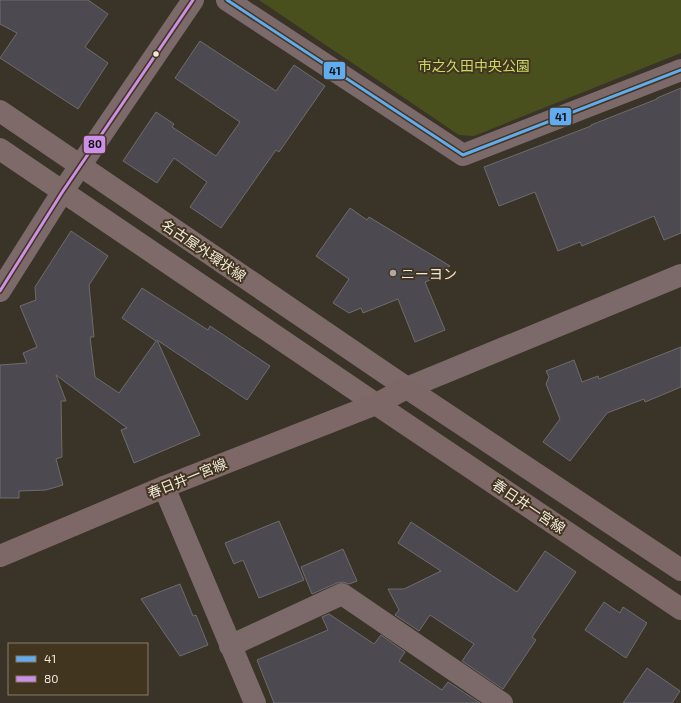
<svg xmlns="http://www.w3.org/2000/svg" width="681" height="703" font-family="'Exo 2','Noto Sans JP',sans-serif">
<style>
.green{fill:#4a501d}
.building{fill:#4c4951;stroke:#6f6c6c}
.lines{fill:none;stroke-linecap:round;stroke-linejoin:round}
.minor{stroke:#7c696a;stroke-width:22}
.tertiary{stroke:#7c696a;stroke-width:22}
.secondary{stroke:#7f6a6a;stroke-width:22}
.primary{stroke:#7d6867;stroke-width:22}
.bus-1-casing{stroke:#423520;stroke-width:6}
.bus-2-casing{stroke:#423520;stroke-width:6}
.bus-1{stroke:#60acee;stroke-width:3}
.bus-2{stroke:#ce8fe9;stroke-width:3}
.bus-dot{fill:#f1e8dc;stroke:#423520;stroke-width:1.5}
.poi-dot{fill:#b1a99d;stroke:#423520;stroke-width:1.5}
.labels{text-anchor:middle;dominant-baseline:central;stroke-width:4;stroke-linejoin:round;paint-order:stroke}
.park-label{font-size:14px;fill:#c9da65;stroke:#423520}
.street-label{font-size:14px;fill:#f1e8dc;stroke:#423520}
.poi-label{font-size:14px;fill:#f1e8dc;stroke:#423520;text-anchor:start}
.line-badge{stroke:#423520;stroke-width:1.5}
.pale-badge-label{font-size:11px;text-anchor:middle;font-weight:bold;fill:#111}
</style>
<rect width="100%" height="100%" fill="#3a3328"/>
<!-- green -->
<path class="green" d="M259,0h422v53l-207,83 -15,-1z"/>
<!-- building -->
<path class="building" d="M0,0h88l20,14 -23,33 23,16 -30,46 -78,-51 17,-25 -17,-9z
M200,41l76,50 18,-26 31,21 -46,66 -3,-2 -55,78 -31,-21 17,-25 -33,-24 -17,25 -34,-22 33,-49 18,12 -2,3 44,29 24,-34 -65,-44z
M681,88v145l-17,7 -10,-24 -72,30 -2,-4 -22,9 -23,-59 -36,14 -15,-39 107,-41v-1l66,-26v-1z
M350,208l17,12 2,-3 81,49 -16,8 2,4 -11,4 20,48 -30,12 -17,-43 -35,14 -2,-5 -12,5 -16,-10 16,-24 -33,-23z
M71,231l37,25 -19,29 5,52h-4l5,40 24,16 37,-52 -34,-23 20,-30 66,42 2,-4 60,40 -23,34 -90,-60 43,95 -66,28 -13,-33 6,-2 -71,-53 10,26h-5l1,56 -6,2 7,26 -17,5 -27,1v7h-19v-133l27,-2 -4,-10 14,-6 -17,-41 16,-6 -1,-13z
M681,347v40l-36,15 -1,-3 -37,14 -37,48 -27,-19 17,-23 -14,-35 3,-7 -3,-6 28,-11 8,22 16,-6 1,3z
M279,521l25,59 -45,18 -16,-38 -9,4 -9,-21z
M411,522l106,70 28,-41 31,21 -44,65 4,3 -33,49 -41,-28 12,-17 -44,-29 -11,16 -24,-16 4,-5 -11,-21h16l37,-18 -43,-28z
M343,549l14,32 -8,3 -6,-2 -6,1 -25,11 -11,-27z
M180,584l13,32 3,-1 12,30 -28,11 -39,-57z
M604,602l16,11 3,-6 24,16 -21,35 -41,-28z
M329,614l45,30 7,-9 24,17 -6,9 43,29 6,-8 32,21h-206l-17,-43 71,-30 -6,-13z
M647,668l33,23 -8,12h-49z"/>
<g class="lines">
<!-- minor -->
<path class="minor" d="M227,0l236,155 218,-85
M164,487l91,216
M230,646l112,-52 160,109"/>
<!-- tertiary -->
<path class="tertiary" d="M0,291l63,-100 130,-191
M407,388l274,-113"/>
<!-- secondary -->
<path class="secondary" d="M0,111l407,277
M0,149l376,255"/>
<!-- primary -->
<path class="primary" d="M376,404l305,205
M0,556l164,-69 212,-83 31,-16 274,182"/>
<defs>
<path id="bus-1" d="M227,0l236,155 218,-85"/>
<path id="bus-2" d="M0,291l63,-100 130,-191"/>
</defs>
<!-- bus-1 casing -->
<use href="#bus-1" class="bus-1-casing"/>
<!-- bus-2 casing -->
<use href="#bus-2" class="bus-2-casing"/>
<!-- bus-1 -->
<use href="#bus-1" class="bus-1"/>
<!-- bus-2 -->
<use href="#bus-2" class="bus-2"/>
</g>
<!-- markers -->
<circle class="bus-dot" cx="156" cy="54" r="3.5"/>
<circle class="poi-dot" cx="393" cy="273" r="4"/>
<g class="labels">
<!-- park labels -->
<g class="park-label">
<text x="474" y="65">市之久田中央公園</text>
</g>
<!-- street labels -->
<g class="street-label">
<text transform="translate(204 250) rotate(34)">名古屋外環状線</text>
<text transform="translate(187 478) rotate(-22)">春日井一宮線</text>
<text transform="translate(529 506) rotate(34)">春日井一宮線</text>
</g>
<!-- poi labels -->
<g class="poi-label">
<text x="401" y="273">ニーヨン</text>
</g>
</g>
<g class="line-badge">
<rect x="323" y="61" width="23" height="19" rx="4" fill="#60acee"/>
<rect x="549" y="107" width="23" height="19" rx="4" fill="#60acee"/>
<rect x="83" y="135" width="23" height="19" rx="4" fill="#ce8fe9"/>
</g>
<g class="pale-badge-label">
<text x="335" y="75">41</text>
<text x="561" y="121">41</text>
<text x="95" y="148">80</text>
</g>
<!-- legend -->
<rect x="8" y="643" width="140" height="52" fill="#423520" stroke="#887d6b"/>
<rect x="16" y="656" width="20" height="6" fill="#60acee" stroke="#887d6b"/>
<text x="44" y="663" font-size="12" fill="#f1e8dc">41</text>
<rect x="16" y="676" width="20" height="6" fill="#ce8fe9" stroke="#887d6b"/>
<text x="44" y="683" font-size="12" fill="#f1e8dc">80</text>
</svg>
